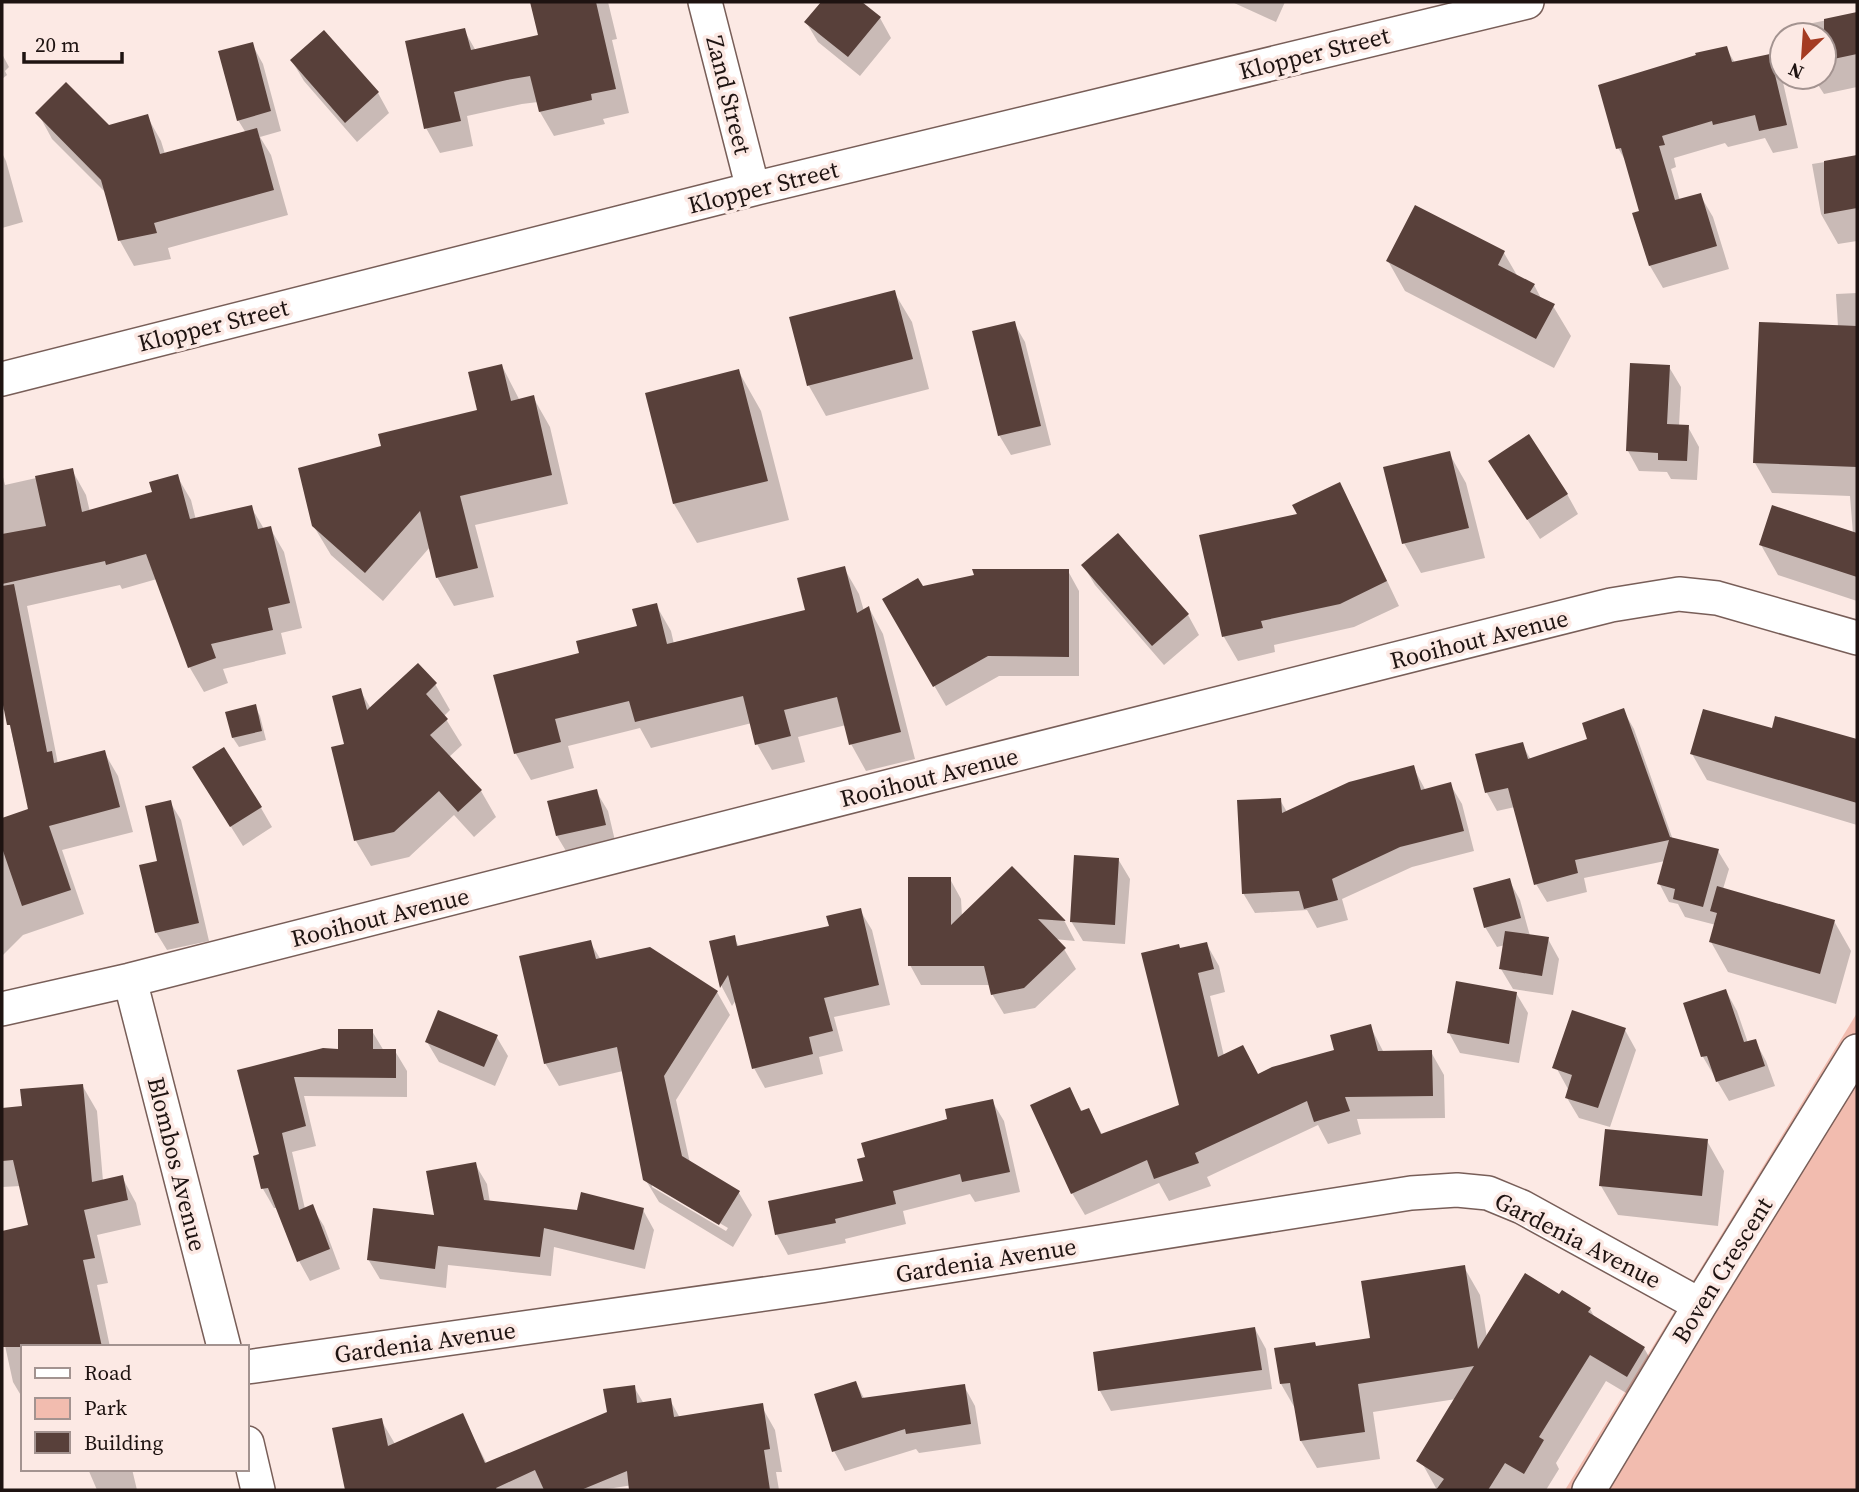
<svg xmlns="http://www.w3.org/2000/svg" width="1859" height="1492" font-family="'Source Serif 4',serif">
<style>
.green{fill:#f2bcaf}
.shadow{fill:#0003;fill-rule:evenodd}
.building{fill:#58403a}
.lines{fill:none;stroke-linecap:round;stroke-linejoin:round}
.street-casing{stroke:#785e58;stroke-width:36}
.street{stroke:#fff;stroke-width:33}
.labels{text-anchor:middle;dominant-baseline:central;stroke-width:7;stroke-linejoin:round;paint-order:stroke}
.street-label{font-size:24px;fill:#1e1311;stroke:#fce9e4}
</style>
<rect width="100%" height="100%" fill="#fce9e4"/>
<!-- green -->
<path class="green" d="M1857,1013v477h-292z"/>
<!-- shadow -->
<path class="shadow" d="M532,2h76l9,37 -5,1 17,73 -26,6 2,5 -51,12 -14,-24 -2,-10 -16,2 -55,12 6,30 -33,7 -14,-25 38,-98 12,21 64,-15z
M823,2h37l20,16 11,20 -31,38 -42,-34 -12,-20z
M1232,2h53l-9,20z
M1857,14v73l-33,7 -11,-17h11v-42h-24l-2,-9z
M324,32l54,61 11,20 -32,29 -53,-61 -12,-20z
M252,44l11,20 18,67 -21,6 11,18 17,60 -120,33 3,11 -37,7 -14,-25 -13,-47 -55,-55 -14,-26 70,14 39,-11 14,25 4,13 81,-21 -8,-13z
M1726,48l9,15 34,-7 13,22 16,70 -25,5 -8,-15 -37,9 -3,-4 -51,15 2,9 -5,2 9,32 20,-6 13,22 16,52 -66,19 -13,-22 -9,-54 -13,-47 -10,-17z
M2,54l7,13 -4,4 2,4 -5,4z
M2,153l4,8 17,61 -21,6z
M1857,157v84l-19,3 -17,-30 -9,-50z
M1504,253l14,24 16,8 8,15 11,6 18,30 -17,32 -149,-77 -17,-30z
M894,292l18,30 17,67 -103,27 -17,-30 -18,-68z
M1857,293v308l-79,-26 -17,-30 92,-11 -3,-38 -78,-3 -17,-30 83,-136 -2,-33z
M1014,323l11,19 26,103 -40,10 -12,-20z
M502,366l18,35 13,-4 17,30 18,77 -93,21 19,72 -40,9 -17,-29 -7,-30 -47,54 -52,-46 -18,-30 70,-78 96,-35z
M1669,367l12,20 -2,39 9,1 11,20 -2,33 -26,-1 -4,-7 -28,-1 -11,-20z
M739,372l22,39 28,109 -92,23 -23,-39z
M1449,453l17,30 19,75 -64,15 -17,-30z
M72,470l14,25 4,17 64,-19 23,-17 14,24 5,20 55,-13 13,22 6,-1 14,24 18,76 -21,5 5,21 -63,15 5,14 -24,9 -14,-24 -33,-89 -35,10 -2,-4 -93,21 31,158 46,-12 14,24 15,56 -71,18 22,64 -61,21 -21,21v-136l28,-10 -24,-101 -4,1v-237l3,12z
M1502,481l65,13 11,20 -38,25z
M1339,485l14,24 46,97 -45,21 -80,18 1,7 -37,9 -14,-24 -23,-101 98,-20z
M1118,535l70,80 11,20 -35,30 -69,-80 -12,-20z
M844,568l15,26 5,17 5,-3 14,26 32,125 -49,12 -15,-27 -5,-19 -48,12 7,25 -33,8 -15,-26 -5,-21 -101,25 -11,-20 -72,18 6,22 -43,12 -15,-26 -21,-78 86,-22 58,-27 17,-22 15,26 3,13 133,-33z
M1068,571l11,20v85h-80l-53,30 -62,-107 38,-11z
M435,684l15,26 -6,6 18,29 -13,12 32,34 15,26 -22,20 -20,-22 -45,42 -38,9 -15,-25 -23,-92 13,-3 14,-56 11,19z
M255,706l5,10 6,24 -27,7 -6,-9 -6,-25z
M1623,710l11,19 39,111 45,11 11,18 -6,20 111,32 17,30 -15,53 -108,-32 -17,-30 5,-17 -31,-8 -7,-13 -9,-2 -10,-19 6,-22 -81,17 3,14 -40,10 -11,-18 -21,-77 -18,4 -10,-18 -10,-38 45,-11 9,16 58,-20z
M1776,718l81,23v84l-150,-45 -15,-26 81,-24z
M1413,767l13,24 24,-7 12,20 12,47 -62,16 -70,32 6,21 -31,8 -10,-18 -52,3 -12,-20 37,-93 7,12z
M206,787l55,21 11,19 -29,19z
M596,791l12,20 8,34 -47,11 -12,-20z
M170,802l11,18 28,121 -42,9 -11,-18 3,-70z
M1118,859l12,20 -5,65 -42,-3 -12,-20z
M1012,868l53,54 10,19 -21,-2 10,10 12,20 -41,39 -31,6 -12,-20 -2,-9h-69l-11,-20 40,-86 11,20 1,18z
M1509,880l11,20 10,36 18,3 11,20 -6,36 -40,-6 -12,-20 4,-24 -8,2 -12,-20z
M860,910l12,20 18,75 -56,12 9,34 -24,6 4,17 -58,14 -11,-20 -18,-68 -4,6 -10,-19 -11,-45 23,-5 5,10 92,-19z
M590,942l11,18 116,32 13,23 -54,85 14,63 49,30 13,22 -19,32 -74,-45 -14,-23 -22,-108 -64,15 -14,-23zM652,1183l76,45 -2,3 -74,-44z
M1206,943l13,23 6,26 -15,4 14,60 35,20 77,-25 34,-25 14,27 47,-1 13,23 1,43 -88,1 4,15 -33,10 -10,-19 -111,52 4,9 -42,15 -10,-18 -74,32 -13,-22 -3,-104 14,24 6,-3 14,26 78,-30 -1,-157z
M1726,991l11,20 11,32 7,-2 11,20 9,25 -46,15 -26,-44z
M1516,993l12,20 -9,50 -59,-10 -11,-20z
M1625,1030l11,20 -26,77 -31,-9 -12,-20 1,-9 -11,-20z
M372,1031l12,20h11l12,20v26l-103,-1 12,50 -24,6 13,57 7,-2 12,19 16,43 -30,12 -11,-20 -21,-53h-4l-11,-19 -1,-34 -23,-84 101,-21z
M496,1036l12,20 -13,30 -56,-24 -12,-20z
M82,1085l15,26 6,70 19,-4 14,26 5,22 -44,10 11,48 -11,2 13,62h-87v52l-10,-17 -11,-50v-100l28,-6 -9,-40 -19,1v-77l22,-2z
M992,1101l12,20 16,71 -45,10 -5,-8 -67,17 3,13 -61,15 1,4 -58,12 -11,-20 -7,-32 95,-20 2,-24z
M1707,1141l17,30 -6,55 -100,-11 -17,-29z
M475,1164l12,20 3,19 88,9 65,-2 11,20 -9,39 -91,-22 -3,29 -103,-11 -2,23 -66,-9 -12,-20 68,-42z
M1464,1267l16,28 7,43 72,-41 31,12 5,9 49,30 16,28 -17,27 -37,-22 -50,82 3,6 -13,21h-109l-15,-27 34,-64 -83,13 7,47 -63,9 -16,-27 -5,-31 -15,-26 35,-37 56,-7z
M1255,1329l11,20 6,40 -161,22 -11,-20 -5,-38z
M856,1383l9,17 99,-14 11,20 6,38 -62,9 -3,-4 -71,22 -11,-20z
M634,1387l10,17 26,-4 10,18 82,-11 13,23 7,42h-6l3,18h-93l-1,-13 -84,13h-254l-13,-60 47,-10 14,24 67,-29 25,49 122,-51z
M88,1469h44l5,21h-40z"/>
<!-- building -->
<path class="building" d="M530,2h66l20,87 -25,5 1,6 -53,12 -9,-36 -23,4 -53,12 7,29 -37,8 -19,-88 60,-13 6,22 67,-15z
M821,2h41l19,15 -33,40 -44,-35z
M1857,12v42l-33,7v-42z
M324,30l55,62 -34,31 -55,-63z
M253,42l18,69 -34,10 -19,-70z
M1727,46l5,16 38,-8 17,71 -28,6 -4,-16 -42,10 -1,-4 -50,15 3,9 -6,1 16,54 26,-7 16,53 -68,20 -17,-53 7,-2 -18,-63 -5,1 -18,-64 98,-30 -1,-2z
M66,82l43,43 39,-11 12,40 97,-26 17,62 -120,33 3,10 -39,8 -17,-61 -66,-67z
M1857,155v53l-33,6v-53z
M1415,205l90,46 -7,14 37,19 -5,8 25,12 -19,35 -150,-78z
M895,290l18,69 -106,27 -18,-69z
M1015,321l26,105 -43,10 -26,-105z
M1759,322l98,4v141l-104,-4z
M1630,363l40,2 -3,59 22,1 -2,36 -29,-1v-7l-32,-2z
M502,364l9,37 23,-6 18,80 -92,21 18,72 -42,10 -16,-67 -55,62 -53,-47 -14,-58 83,-22 -3,-12 99,-24 -9,-38z
M739,369l29,112 -95,23 -28,-111z
M1529,434l39,60 -41,26 -39,-59z
M1450,451l19,77 -67,16 -19,-77z
M73,468l9,44 70,-20 -3,-10 29,-8 12,45 62,-14 6,24 13,-3 19,77 -22,5 5,22 -62,14 5,14 -28,10 -42,-114 -40,11 -1,-4 -103,23v-50l44,-8 -11,-50z
M1340,482l47,99 -47,23 -79,17 2,7 -41,9 -23,-102 98,-21 -5,-9z
M1772,505l85,28v44l-98,-32z
M1118,533l71,81 -37,32 -71,-81z
M845,566l12,47 12,-7 32,126 -52,13 -12,-48 -53,13 7,26 -36,9 -12,-49 -108,26 -6,-21 -74,18 6,23 -47,12 -21,-79 86,-22 -3,-12 61,-15 -5,-17 25,-6 10,41 138,-34 -8,-32z
M972,569h97v88l-81,-1 -55,31 -51,-88 36,-21 5,8 51,-11z
M14,584l33,168 5,-1 2,12 51,-13 15,57 -71,19 22,64 -49,16 -20,-58v-30l26,-9 -18,-84h-3l-5,-25v-114z
M418,663l19,20 -11,11 22,25 -18,16 52,55 -24,22 -19,-21 -45,41 -40,9 -23,-94 13,-3 -12,-48 29,-8 6,22z
M256,704l6,27 -30,7 -7,-26z
M1624,708l46,129 49,12 -16,58 -30,-8 2,-10 -18,-5 12,-44 -94,20 3,13 -44,12 -26,-97 -23,5 -10,-39 48,-12 5,17 59,-20 -5,-16z
M1703,709l69,19 3,-12 82,23v64l-167,-49z
M224,747l38,60 -32,20 -38,-60z
M1414,765l7,25 30,-8 13,49 -64,16 -68,32 6,21 -34,9 -5,-18 -57,3 -5,-94 44,-2 1,15 67,-31z
M597,789l9,36 -50,11 -9,-35z
M171,800l28,123 -44,10 -16,-68 18,-4 -12,-55z
M1074,855l45,3 -4,67 -45,-3z
M1012,866l54,55 -28,-2 28,29 -42,40 -33,7 -7,-29h-76v-89h43v48z
M1510,878l11,40 -37,10 -11,-40z
M1717,886l118,34 -15,54 -111,-32 8,-29 -7,-2z
M861,908l18,77 -55,13 9,33 -24,6 4,17 -61,15 -24,-94 -8,13 -11,-47 26,-6 2,11 92,-20 -3,-10z
M1505,931l44,6 -7,39 -43,-7z
M591,940l5,19 54,-12 68,44 -54,85 18,80 58,35 -21,34 -76,-45 -26,-133 -73,17 -25,-108z
M1207,942l7,27 -16,4 20,84 25,-12 15,29 14,-7 62,-17 -4,-15 41,-11 7,27 54,-1 1,46 -88,1 5,14 -36,11 -7,-21 -112,52 4,10 -45,16 -7,-19 -76,34 -41,-89 40,-18 11,24 8,-3 12,26 78,-29 -38,-152 38,-9 1,4z
M1456,981l61,11 -8,52 -62,-11z
M1726,989l18,53 12,-3 9,27 -49,16 -9,-26 -6,1 -18,-54z
M438,1010l60,25 -14,32 -59,-25z
M1572,1010l54,18 -28,80 -33,-10 7,-23 -20,-7z
M338,1029h35v20h23v29l-102,-1 12,49 -24,7 17,77 14,-6 17,45 -33,13 -29,-74 -7,1 -8,-33 6,-2 -22,-84 86,-22 15,1z
M83,1084l9,98 31,-7 5,25 -44,10 11,48 -12,2 19,87h-100v-116l26,-6 -15,-65 -11,1v-53l20,-2 -2,-17z
M993,1099l17,73 -48,10 -2,-8 -67,17 3,13 -61,15 1,4 -61,12 -7,-34 95,-20 -6,-22 8,-2 -4,-14 86,-24 -2,-10z
M1605,1129l103,10 -6,57 -103,-10z
M476,1162l8,38 93,10 4,-18 63,16 -10,42 -90,-22 -4,29 -102,-11 -3,23 -68,-9 6,-52 61,7 -8,-44z
M1465,1265l13,84 47,-76 34,21 3,-4 29,18 -3,4 57,35 -18,30 -37,-22 -51,82 5,3 -20,34 -19,-11 -17,27h-52l8,-11 -28,-18 58,-95 -116,18 7,48 -65,9 -10,-58 -10,1 -6,-36 41,-6 1,4 54,-8 -9,-57z
M1255,1327l7,43 -164,21 -5,-39z
M856,1381l6,17 103,-14 6,40 -65,10 -1,-5 -73,23 -18,-58z
M635,1385l2,18 34,-5 3,19 89,-14 7,46 -6,1 6,40h-141l-2,-19 -46,19h-37l-9,-20 -39,18 1,2h-152l-13,-62 50,-10 6,28 75,-33 22,50 122,-51 -4,-23z"/>
<g class="lines">
<defs>
<path id="street" d="M705,2l48,187
M2,379l751,-190 774,-187
M130,980l94,367
M2,1009l128,-29 800,-204 681,-171 68,-11 38,4 140,40
M247,1367l574,-81 590,-93 46,-3 31,3 34,14 178,98
M247,1443l11,47
M1589,1490l111,-185 157,-254"/>
</defs>
<!-- street casing -->
<use href="#street" class="street-casing"/>
<!-- street -->
<use href="#street" class="street"/>
</g>
<g class="labels">
<!-- street labels -->
<g class="street-label">
<text transform="translate(1314 53) rotate(-14)">Klopper Street</text>
<text transform="translate(729 95) rotate(76)">Zand Street</text>
<text transform="translate(763 187) rotate(-14)">Klopper Street</text>
<text transform="translate(213 325) rotate(-14)">Klopper Street</text>
<text transform="translate(1479 639) rotate(-14)">Rooihout Avenue</text>
<text transform="translate(929 777) rotate(-14)">Rooihout Avenue</text>
<text transform="translate(380 917) rotate(-14)">Rooihout Avenue</text>
<text transform="translate(177 1164) rotate(76)">Blombos Avenue</text>
<text transform="translate(1578 1240) rotate(27)">Gardenia Avenue</text>
<text transform="translate(986 1260) rotate(-9)">Gardenia Avenue</text>
<text transform="translate(1722 1270) rotate(-58)">Boven Crescent</text>
<text transform="translate(425 1342) rotate(-8)">Gardenia Avenue</text>
</g>
</g>
<!-- border -->
<rect width="1859" height="1492" fill="none" stroke="#1e1311" stroke-width="7"/>
<!-- legend -->
<rect x="21" y="1345" width="228" height="126" fill="#fce9e4" stroke="#a39390" stroke-width="2"/>
<rect x="35" y="1368" width="35" height="10" fill="#ffffff" stroke="#a39390" stroke-width="2"/>
<text x="84" y="1380" font-size="21" fill="#1e1311">Road</text>
<rect x="35" y="1398" width="35" height="21" fill="#f2bcaf" stroke="#a39390" stroke-width="2"/>
<text x="84" y="1415" font-size="21" fill="#1e1311">Park</text>
<rect x="35" y="1432" width="35" height="21" fill="#58403a" stroke="#a39390" stroke-width="2"/>
<text x="84" y="1450" font-size="21" fill="#1e1311">Building</text>
<!-- north arrow -->
<g transform="translate(1803 56) rotate(205)"><circle r="33" fill="#fce9e4" stroke="#a39390" stroke-width="2"/>
<path d="M0-5L12 26L0 18L-12 26Z" fill="#a43b22"/>
<text y="-10" font-size="19" font-weight="bold" text-anchor="middle" fill="#1e1311">N</text>
</g>
<!-- scale -->
<path d="M24 52v10h98v-10" fill="none" stroke="#1e1311" stroke-width="3.5"/>
<text x="35" y="52" font-size="21" fill="#1e1311" stroke="#fce9e4" stroke-width="5" paint-order="stroke">20 m</text>
</svg>
